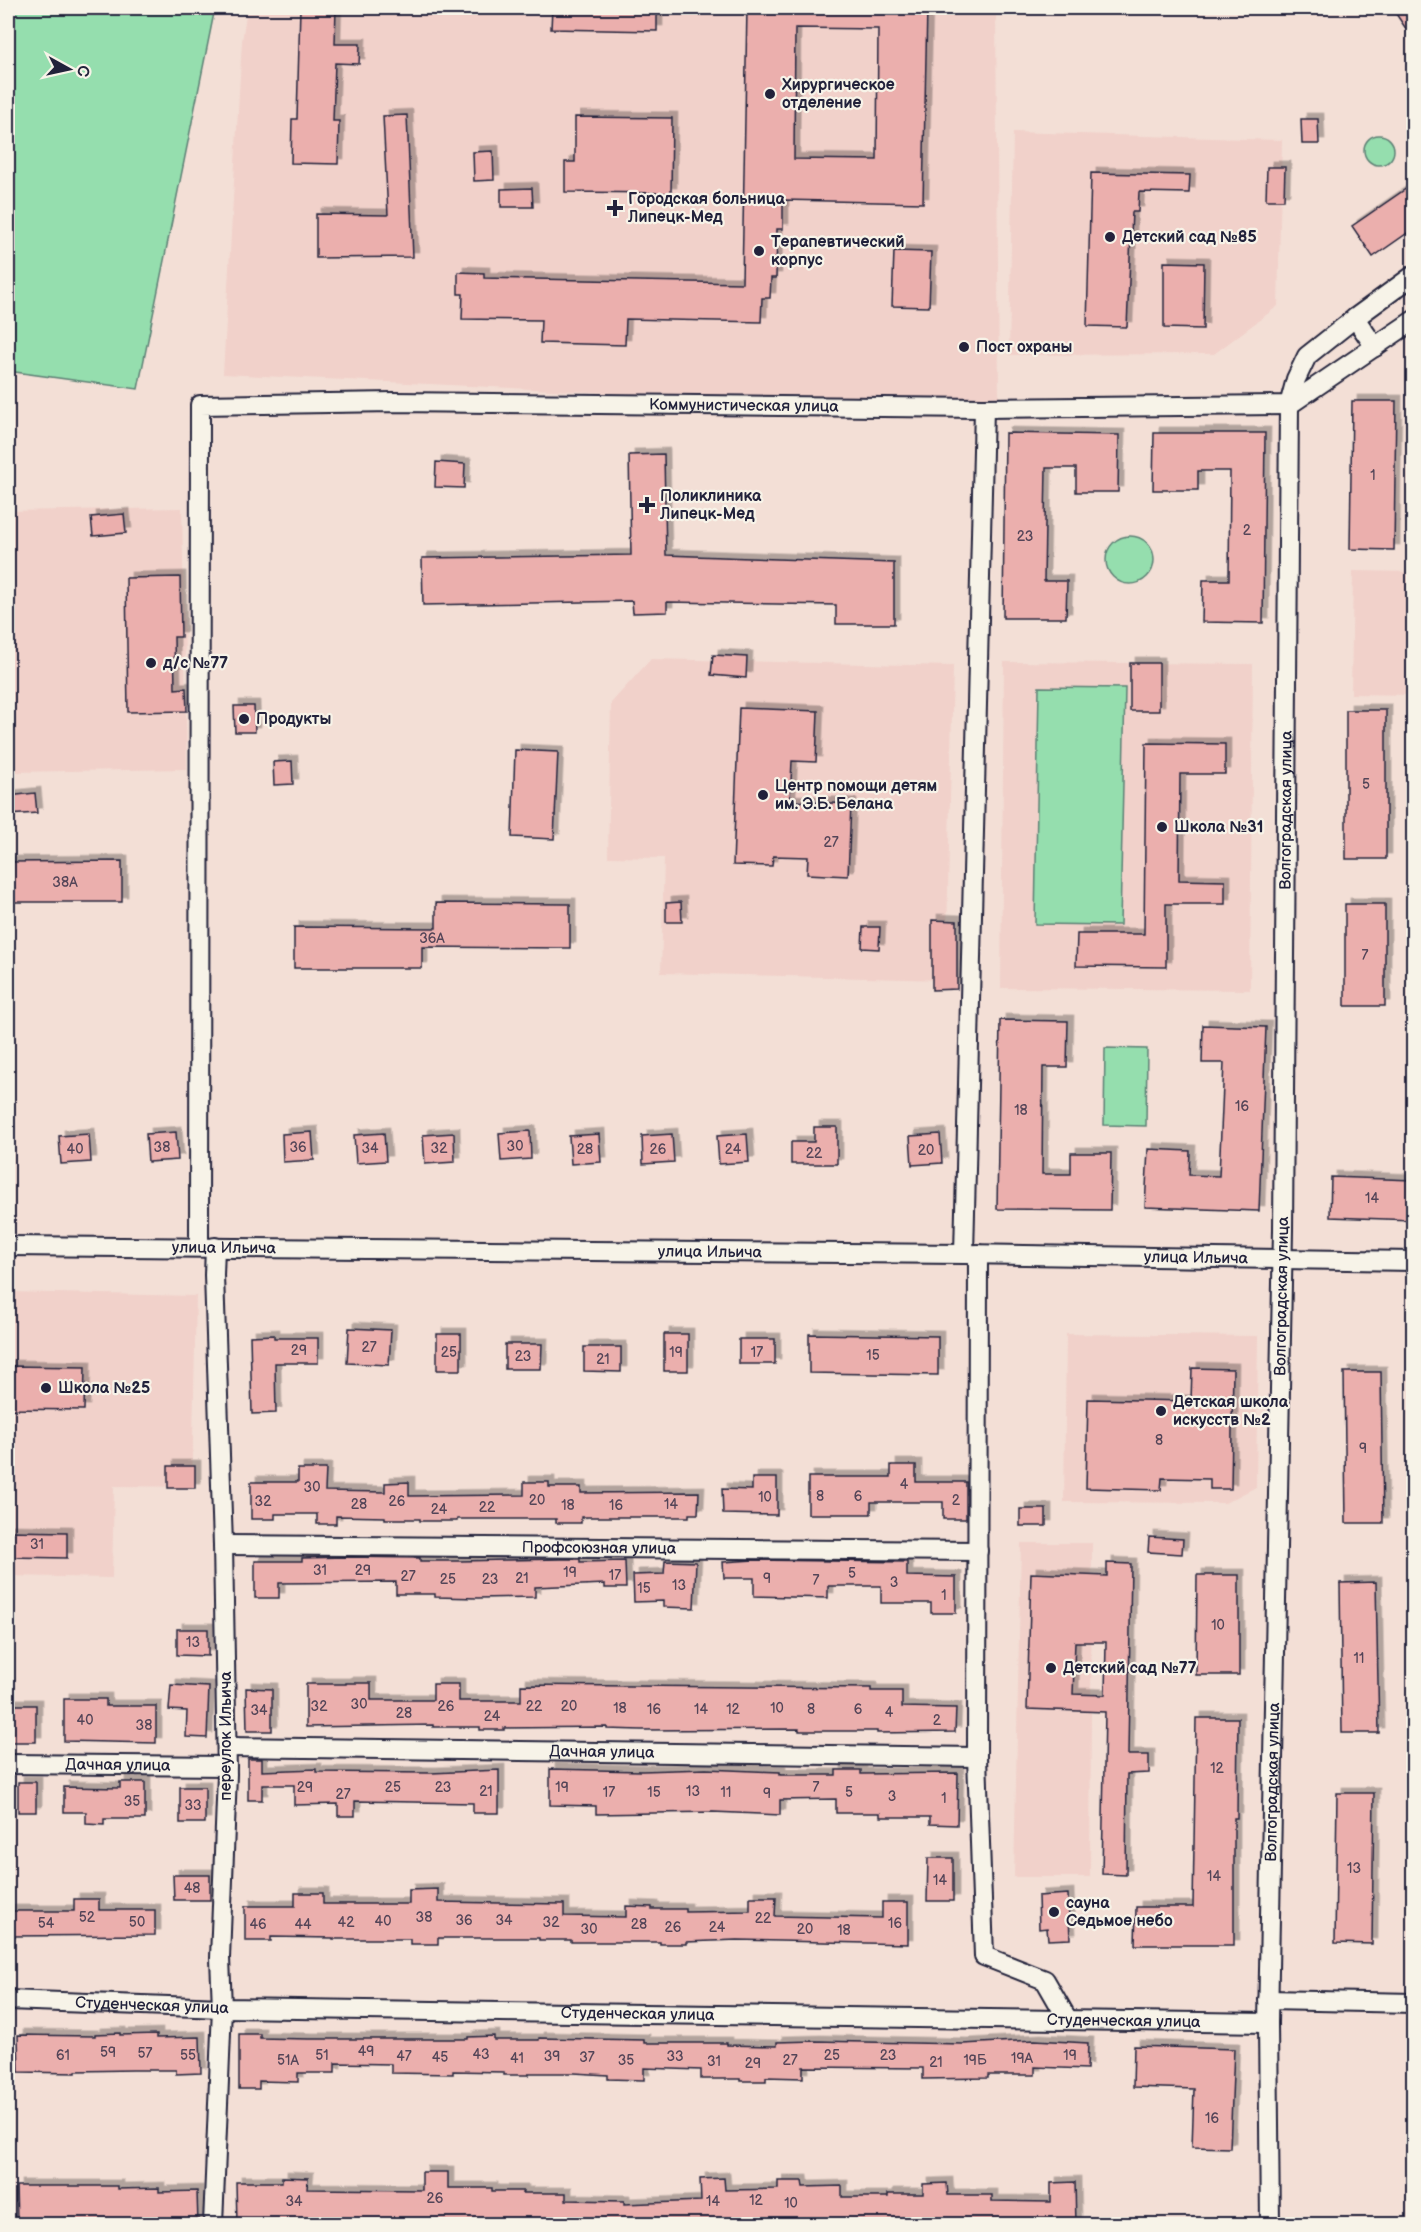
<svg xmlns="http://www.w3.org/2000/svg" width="1421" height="2232" font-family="'Balsamiq Sans',sans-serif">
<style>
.built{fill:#f1d1ca}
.green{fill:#95deae;stroke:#5c8074;stroke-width:1.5}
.building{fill:#ebafad;stroke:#22223b;stroke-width:1.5;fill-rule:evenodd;filter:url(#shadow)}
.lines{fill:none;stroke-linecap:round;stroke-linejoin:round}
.minor-casing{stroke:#22223b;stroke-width:22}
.minor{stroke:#f7f3e8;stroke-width:18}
.poi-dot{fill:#22223b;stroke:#f7f3e8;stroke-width:2}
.labels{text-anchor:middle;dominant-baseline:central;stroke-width:4.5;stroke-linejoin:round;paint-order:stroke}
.number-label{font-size:14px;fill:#544558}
.poi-label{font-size:16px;font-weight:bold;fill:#22223b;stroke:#f7f3e8;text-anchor:start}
.street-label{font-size:16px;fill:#22223b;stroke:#f7f3e8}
</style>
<defs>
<filter id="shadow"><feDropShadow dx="5.5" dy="-5.5" stdDeviation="0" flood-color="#0004"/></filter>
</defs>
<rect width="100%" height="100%" fill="#f3dfd6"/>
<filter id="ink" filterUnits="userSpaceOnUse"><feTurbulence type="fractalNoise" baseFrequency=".0167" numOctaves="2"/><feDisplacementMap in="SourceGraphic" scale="12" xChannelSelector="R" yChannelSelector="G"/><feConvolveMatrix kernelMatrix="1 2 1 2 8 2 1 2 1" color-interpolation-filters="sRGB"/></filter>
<g filter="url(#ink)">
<!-- built -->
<path class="built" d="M247,8h749l3,391 -326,-3 -450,-22 19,-333z
M1013,132l269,8 -4,166 -64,48 -205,1z
M182,508l5,261 -175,3 -4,-261z
M1353,571l60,1v123l-62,-1z
M651,659l302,7 -7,314 -285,-7 3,-115 -56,-1 3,-154z
M1004,662l249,2 -3,326 -249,-2z
M8,1292l188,4 -4,191 -78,-1 -2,92 -104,-2z
M1066,1334l192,2 -2,151 -31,16 -161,-1z
M1021,1543h71l-2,334h-76z"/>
<!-- green -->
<path class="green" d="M8,8h207l-77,381 -130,-18z
M1364 150a15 15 0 1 1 30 0a15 15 0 1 1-30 0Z
M1106 560a24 24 0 1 1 48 0a24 24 0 1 1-48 0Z
M1039,687l86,1 -5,237 -85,-1z
M1105,1048l42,1 -1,77 -42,-1z"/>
<!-- building -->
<path class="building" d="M300,8h36l-1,36h25l-1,20 -24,-1 -2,58h6l-1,43 -47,-1 1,-44h5z
M552,8h105v23l-106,-2z
M747,8h180l-4,195 -140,-3v29h-6l-1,49h-5l-1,20h-8l-1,24 -135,-3 -1,26 -85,-2 1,-23 -79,-1 1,-25h-5v-22l26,1v5l258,5zM795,28l83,1 -1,131 -83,-1z
M1392,8h21v31z
M407,115l6,142 -97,1v-44l72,1 -5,-99z
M575,117l97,1 -1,75 -106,-1v-30h10z
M1301,119h17l1,25h-17z
M493,151l1,29 -20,1 -1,-29z
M1267,167h18l-1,33h-18z
M1091,173l99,2 -1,18 -50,-1 -1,20h-6l-5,115 -40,-1z
M1413,184v45l-40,28 -21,-31z
M532,188l1,19h-32v-18z
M894,251l37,1 -2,55 -37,-1z
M1164,262l40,1 -1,66 -39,-1z
M1352,401h44l-2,149 -44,-1z
M1005,433l114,2 -1,57h-42v-24h-30l-2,113h23l-1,37h-63z
M1154,433h111l-2,190 -61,-1 1,-42h26l1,-109h-32v19h-45z
M664,454l2,101 228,8v61h-58v-19l-169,-3v10l-34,1 -1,-12 -209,4 -1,-47 209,-3 -2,-100z
M436,462l29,2 -1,24 -29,-1z
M124,514l2,19 -33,3 -2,-19z
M180,577l1,60h-7l1,52 11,-1 1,23 -59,1 -2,-134z
M713,655l34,2 -1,21 -35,-3z
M1130,663h29v48h-29z
M234,706h20l1,26h-20z
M739,708l79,3 -2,51 -24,-1 -2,40 61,3 -3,72 -41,-2 1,-17 -35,-1 -1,10 -39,-1z
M1346,710h40v149h-40z
M1146,743l79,1v30h-45l-1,106 46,1v23h-59v63l-90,-1 1,-32h67z
M515,750l43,2 -4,87 -42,-2z
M292,761l1,23 -19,1 -1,-23z
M35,793l2,20 -29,2v-19z
M122,861v41h-114v-40z
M681,902l1,20h-16v-19z
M436,903l134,1v44l-148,-1v21h-128v-41l142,1z
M1345,904h40v102h-40z
M932,920l25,1v68l-25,1z
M863,927h17l-1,22 -17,-1z
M1000,1020l68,1 -1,46h-24l-1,107h29v-21h40l-1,57 -113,-1z
M1203,1025l63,2 -7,184 -114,-4 3,-58 42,2 -1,24 30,1 5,-113h-22z
M814,1127h23v37h-46v-22h23z
M530,1131l1,28 -30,2 -2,-28z
M176,1132l2,28 -30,2 -2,-28z
M312,1132l2,28 -31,2 -1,-28z
M384,1133l2,28 -30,2 -2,-28z
M454,1133l1,29 -30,2 -2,-29z
M89,1134l2,28 -30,2 -2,-28z
M599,1134l2,28 -30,2 -2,-28z
M672,1134l2,28 -31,2 -1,-28z
M747,1134l2,28 -30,2 -2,-28z
M940,1134l2,29 -30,2 -2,-29z
M1331,1177l82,3v40l-83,-3z
M349,1328l42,2 -2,35 -42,-2z
M437,1334h24v36h-24z
M664,1334h24v37h-24z
M809,1334l129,2v39l-129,-2z
M274,1335v3h44v25h-43l1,50 -24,1 -2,-78z
M739,1339h36v25h-36z
M505,1344h37l-1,25h-36z
M584,1347h37v25l-37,-1z
M8,1366l77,1 -1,43 -76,-1z
M1192,1368l41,1 -2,120h-21v-10l-48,-1 -1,12 -75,-2 2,-89 103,2z
M1344,1372h37l2,151h-37z
M891,1465h25v17h50v37h-23v-17h-72v12h-63v-37h83z
M168,1466h27v22h-27z
M298,1469h28l-1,22 60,1v-9l24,-1v14l115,-1v-13h25v5h32v6l118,-1 -1,22h-9v3h-108v6h-25v-4h-99v2h-37v-2h-35v-2l-49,-1v8h-19v-10h-42v5h-24v-37h47z
M752,1478h25v37l-54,-1 -1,-25 30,1z
M1020,1509h26v17h-26z
M8,1531l59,1v26l-59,-1z
M1149,1537l34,2 -1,15 -34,-2z
M345,1557l75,1v3h40l101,-2h19v3l45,-1 1,27h-21v-4l-70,3v10l-57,1 -43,-1v-3h-39v-12l-117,1v15h-24v-37h47v-3z
M754,1560l153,2v14l49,1v36h-25v-10h-50v-17h-53v12l-74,-2v-18h-30l-1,-16z
M665,1561l31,1 -2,46 -31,-1v-6l-29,1 -1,-27 31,-1z
M1107,1563l24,1 -3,191h21v18l-22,1 -1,101 -24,-1 3,-162 -78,-3 4,-136 76,3zM1075,1642h31l-1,53 -32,-1z
M1197,1575h42v100h-43z
M1376,1582l3,151h-37l-2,-150z
M177,1629h31v27l-31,-1z
M346,1683h25v17h62v-16h26v17h62v-16l350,3v3h31v16l54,1 -1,24 -78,1v-2h-78v-2l-158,1 -34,-1v-2l-103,1v2h-24v-3h-47v-2l-127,2v-43h40z
M171,1685l38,2 -2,51 -21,-1 1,-26 -18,-1z
M246,1688l26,1v42h-25z
M64,1699h42v7h50v37l-92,-2z
M11,1705h25v37h-25z
M1196,1718h42l-1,100h-3v127h-99l1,-38h57z
M248,1759h14v12l54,-2v3l115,1 68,-3v43h-26v-10l-118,-2v15h-17v-12l-44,1v-20h-32v15h-14z
M550,1769l92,2 64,-2 74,3v3h56v-5h25v4l97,-1 -1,52 -27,-1v-7h-50v-4h-44v-14l-56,1v15l-67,-3 -117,2v-8l-46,-1z
M18,1782h18v30h-18z
M120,1782h25v37h-41v6l-18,-1v-12h-22v-25l56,1z
M180,1787h25v36h-25z
M1337,1793h37l-2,151 -37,-1z
M928,1858h25v43h-26z
M173,1875h37v25h-36z
M438,1889v13l126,2v12l62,1v-11l26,1v2h34v3l64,-1v-14h26l-1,19 107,2v-16h26v42l-171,-4 -51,2v2h-26v-2h-89v-2h-32v-2h-101v6h-28v-5h-77v-1l-62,-1v4h-26v-35h50v-13h28v11h86v-14z
M1068,1894l2,45 -22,1 -1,-12 -8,1 -1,-33z
M74,1899h25v11h56v25l-147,1v-25h66z
M120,2033v2l37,-1v4l43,-1 1,36 -25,1v-4h-43l-57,1v2l-57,-1 -1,-37 77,1v-2z
M239,2034h21v4l49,1h159v-2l26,-1v4h45v-2l105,2v3h83v2l50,1v-4l38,-1 148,3 72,-4 53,3 -1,26 -52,-2v8h-47v3l-65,1v-11l-120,-1v11l-37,-1v4h-26v-2h-39v-9l-57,-2v12l-36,-1v-4l-34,-2h-45v2h-25v-3l-51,-1v3l-62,-1v-9l-56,-1v10h-37v9l-39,-1v8h-20z
M1134,2046l100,3 -4,99 -38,-1 2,-58 -61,-2z
M422,2172h26v16h44v3h31l-1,2h44v7l58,1v3l77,-3 -1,-22 24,-1 1,12 53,-1v-8h24l1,6 39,-1v11h46v-3h35v-10l24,-1 1,12h44v6l59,1v-19l24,-1 1,42h-323v-2l-66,2h-450l-1,-42h46v-5l26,1 -1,11 115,1z
M16,2186h102v3l41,-1v4l38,-1 1,33h-63v-2h-118z"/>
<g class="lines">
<defs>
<g id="minor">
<path d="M1355,318l20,29"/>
<path id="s1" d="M8,1246l956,8 450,7"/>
<path id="s2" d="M199,1247l1,-842 194,-3 590,6 305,-3 125,-85"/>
<path d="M964,1254l20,-846"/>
<path d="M978,1254l-1,503 7,199 61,24 23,40"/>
<path id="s3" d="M223,1545l755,6"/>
<path id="s4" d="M227,1747l750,10"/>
<path id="s5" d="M8,1764l219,2"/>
<path id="s6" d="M8,2000l214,8 1046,15"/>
<path d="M1268,2000l146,3"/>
<path d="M213,2224l9,-216 -2,-50 7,-184 -4,-229 -9,-270 1,-28"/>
<path id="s7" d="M1270,2224l-2,-201 15,-793 6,-825 7,-26 11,-23 48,-38 59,-43"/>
</g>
</defs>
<!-- minor casing -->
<use href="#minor" class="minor-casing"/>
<!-- minor -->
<use href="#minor" class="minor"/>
</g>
</g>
<!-- markers -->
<g class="poi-dot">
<circle cx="770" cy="94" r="6"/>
<path d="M612 199h6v6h6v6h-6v6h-6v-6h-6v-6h6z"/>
<circle cx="1110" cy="237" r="6"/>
<circle cx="759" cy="251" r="6"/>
<circle cx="964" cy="347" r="6"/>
<path d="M644 496h6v6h6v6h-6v6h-6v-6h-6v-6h6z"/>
<circle cx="151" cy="663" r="6"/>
<circle cx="244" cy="719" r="6"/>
<circle cx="763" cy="795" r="6"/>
<circle cx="1162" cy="827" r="6"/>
<circle cx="46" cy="1388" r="6"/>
<circle cx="1161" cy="1411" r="6"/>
<circle cx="1051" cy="1668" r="6"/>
<circle cx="1054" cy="1912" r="6"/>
</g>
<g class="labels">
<!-- number labels -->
<g class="number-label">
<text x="1373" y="475">1</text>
<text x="1247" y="530">2</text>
<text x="1025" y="536">23</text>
<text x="1366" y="784">5</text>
<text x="831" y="842">27</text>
<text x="65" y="882">38А</text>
<text x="432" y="938">36А</text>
<text x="1365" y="955">7</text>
<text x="1242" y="1106">16</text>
<text x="1021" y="1110">18</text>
<text x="515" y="1146">30</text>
<text x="162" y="1147">38</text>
<text x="298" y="1147">36</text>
<text x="370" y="1148">34</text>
<text x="439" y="1148">32</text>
<text x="75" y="1149">40</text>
<text x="585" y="1149">28</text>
<text x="658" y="1149">26</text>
<text x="733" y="1149">24</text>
<text x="926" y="1150">20</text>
<text x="814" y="1153">22</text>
<text x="1372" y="1198">14</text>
<text x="369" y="1347">27</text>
<text x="299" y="1350">29</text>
<text x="449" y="1352">25</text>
<text x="676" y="1352">19</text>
<text x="757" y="1352">17</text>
<text x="873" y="1355">15</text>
<text x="523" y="1356">23</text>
<text x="603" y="1359">21</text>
<text x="1159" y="1440">8</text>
<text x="1363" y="1448">9</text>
<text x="904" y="1484">4</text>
<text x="312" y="1487">30</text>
<text x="820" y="1496">8</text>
<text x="858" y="1496">6</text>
<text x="765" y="1497">10</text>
<text x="537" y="1500">20</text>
<text x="956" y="1500">2</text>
<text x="263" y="1501">32</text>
<text x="397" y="1501">26</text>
<text x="359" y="1504">28</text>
<text x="671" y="1504">14</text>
<text x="568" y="1505">18</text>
<text x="616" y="1505">16</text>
<text x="487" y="1507">22</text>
<text x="439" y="1509">24</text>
<text x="37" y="1544">31</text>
<text x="320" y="1570">31</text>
<text x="363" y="1570">29</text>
<text x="570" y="1572">19</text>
<text x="852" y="1573">5</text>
<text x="615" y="1575">17</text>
<text x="408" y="1576">27</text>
<text x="522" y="1578">21</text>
<text x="767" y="1578">9</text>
<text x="448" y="1579">25</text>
<text x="490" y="1579">23</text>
<text x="816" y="1580">7</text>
<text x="894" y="1582">3</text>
<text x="679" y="1585">13</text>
<text x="644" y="1588">15</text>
<text x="944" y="1595">1</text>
<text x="1218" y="1625">10</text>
<text x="193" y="1642">13</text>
<text x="1359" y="1658">11</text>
<text x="359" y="1704">30</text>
<text x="319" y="1706">32</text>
<text x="446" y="1706">26</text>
<text x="534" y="1706">22</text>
<text x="569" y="1706">20</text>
<text x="620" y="1708">18</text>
<text x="777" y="1708">10</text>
<text x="654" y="1709">16</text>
<text x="701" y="1709">14</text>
<text x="733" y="1709">12</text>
<text x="811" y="1709">8</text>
<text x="858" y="1709">6</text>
<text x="259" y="1710">34</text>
<text x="889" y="1712">4</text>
<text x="404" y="1713">28</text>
<text x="492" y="1716">24</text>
<text x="85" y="1720">40</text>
<text x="937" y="1720">2</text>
<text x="144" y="1725">38</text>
<text x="1217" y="1768">12</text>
<text x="305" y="1787">29</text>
<text x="393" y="1787">25</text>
<text x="443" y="1787">23</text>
<text x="562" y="1787">19</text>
<text x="816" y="1787">7</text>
<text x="486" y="1791">21</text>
<text x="693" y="1791">13</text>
<text x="609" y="1792">17</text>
<text x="654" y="1792">15</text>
<text x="726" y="1792">11</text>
<text x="849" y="1792">5</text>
<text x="767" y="1793">9</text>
<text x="343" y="1794">27</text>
<text x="892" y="1796">3</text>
<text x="944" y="1798">1</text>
<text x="132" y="1801">35</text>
<text x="193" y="1805">33</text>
<text x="1354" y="1868">13</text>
<text x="1214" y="1876">14</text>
<text x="940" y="1880">14</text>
<text x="192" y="1888">48</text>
<text x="87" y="1917">52</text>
<text x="424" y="1917">38</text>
<text x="763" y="1918">22</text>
<text x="464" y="1920">36</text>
<text x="504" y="1920">34</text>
<text x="383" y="1921">40</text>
<text x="137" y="1922">50</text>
<text x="346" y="1922">42</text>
<text x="551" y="1922">32</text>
<text x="46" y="1923">54</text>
<text x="895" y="1923">16</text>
<text x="258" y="1924">46</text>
<text x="303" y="1924">44</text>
<text x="639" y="1924">28</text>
<text x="673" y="1927">26</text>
<text x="717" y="1927">24</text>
<text x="589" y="1929">30</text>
<text x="805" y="1929">20</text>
<text x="844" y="1930">18</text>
<text x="366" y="2051">49</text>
<text x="108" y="2052">59</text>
<text x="145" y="2053">57</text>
<text x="481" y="2054">43</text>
<text x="63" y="2055">61</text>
<text x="188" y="2055">55</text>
<text x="322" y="2055">51</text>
<text x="832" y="2055">25</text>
<text x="888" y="2055">23</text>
<text x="1070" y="2055">19</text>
<text x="404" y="2056">47</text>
<text x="552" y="2056">39</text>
<text x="675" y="2056">33</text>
<text x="440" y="2057">45</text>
<text x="587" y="2057">37</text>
<text x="517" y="2058">41</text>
<text x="1022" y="2058">19А</text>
<text x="288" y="2060">51А</text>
<text x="626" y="2060">35</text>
<text x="790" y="2060">27</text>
<text x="975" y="2060">19Б</text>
<text x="714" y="2061">31</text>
<text x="936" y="2062">21</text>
<text x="753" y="2063">29</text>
<text x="1212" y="2118">16</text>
<text x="435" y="2198">26</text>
<text x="756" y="2200">12</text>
<text x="294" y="2201">34</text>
<text x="713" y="2201">14</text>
<text x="791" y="2203">10</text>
</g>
<!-- poi labels -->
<g class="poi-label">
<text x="782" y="85">Хирургическое<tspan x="782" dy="18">отделение</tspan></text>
<text x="628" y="199">Городская больница<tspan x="628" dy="18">Липецк-Мед</tspan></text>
<text x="1122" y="237">Детский сад №85</text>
<text x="771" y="242">Терапевтический<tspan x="771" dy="18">корпус</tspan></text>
<text x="976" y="347">Пост охраны</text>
<text x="660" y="496">Поликлиника<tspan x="660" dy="18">Липецк-Мед</tspan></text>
<text x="163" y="663">д/с №77</text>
<text x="256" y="719">Продукты</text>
<text x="775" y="786">Центр помощи детям<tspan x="775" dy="18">им. Э.Б. Белана</tspan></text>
<text x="1174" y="827">Школа №31</text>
<text x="58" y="1388">Школа №25</text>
<text x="1173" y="1402">Детская школа<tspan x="1173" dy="18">искусств №2</tspan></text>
<text x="1063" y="1668">Детский сад №77</text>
<text x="1066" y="1903">сауна<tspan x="1066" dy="18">Седьмое небо</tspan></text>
</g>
<!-- street labels -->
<g class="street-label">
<text stroke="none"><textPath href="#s2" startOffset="1386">Коммунистическая улица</textPath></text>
<text stroke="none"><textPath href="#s7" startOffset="1414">Волгоградская улица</textPath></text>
<text stroke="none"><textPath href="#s1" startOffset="216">улица Ильича</textPath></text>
<text stroke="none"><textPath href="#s1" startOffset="702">улица Ильича</textPath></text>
<text stroke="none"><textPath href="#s1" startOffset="1188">улица Ильича</textPath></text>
<text stroke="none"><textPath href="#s7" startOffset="928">Волгоградская улица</textPath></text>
<text stroke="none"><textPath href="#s3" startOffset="376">Профсоюзная улица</textPath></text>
<text transform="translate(226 1736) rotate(-90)">переулок Ильича</text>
<text stroke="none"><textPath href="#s4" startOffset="375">Дачная улица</textPath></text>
<text stroke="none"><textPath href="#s5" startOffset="110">Дачная улица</textPath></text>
<text stroke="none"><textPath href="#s7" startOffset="442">Волгоградская улица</textPath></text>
<text stroke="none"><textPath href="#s6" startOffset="144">Студенческая улица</textPath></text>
<text stroke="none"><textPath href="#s6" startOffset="630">Студенческая улица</textPath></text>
<text stroke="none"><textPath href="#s6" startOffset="1116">Студенческая улица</textPath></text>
</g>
</g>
<!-- margin -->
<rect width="1421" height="2232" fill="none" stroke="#f7f3e8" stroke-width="30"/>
<rect x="15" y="15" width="1391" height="2202" fill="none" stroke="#22223b" stroke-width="2" filter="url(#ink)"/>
<!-- north arrow -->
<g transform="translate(69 69) rotate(98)" stroke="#f7f3e8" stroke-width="4.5" paint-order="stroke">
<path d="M0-4.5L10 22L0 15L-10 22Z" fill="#22223b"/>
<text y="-9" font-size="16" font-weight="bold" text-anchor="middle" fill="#22223b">С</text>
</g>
</svg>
